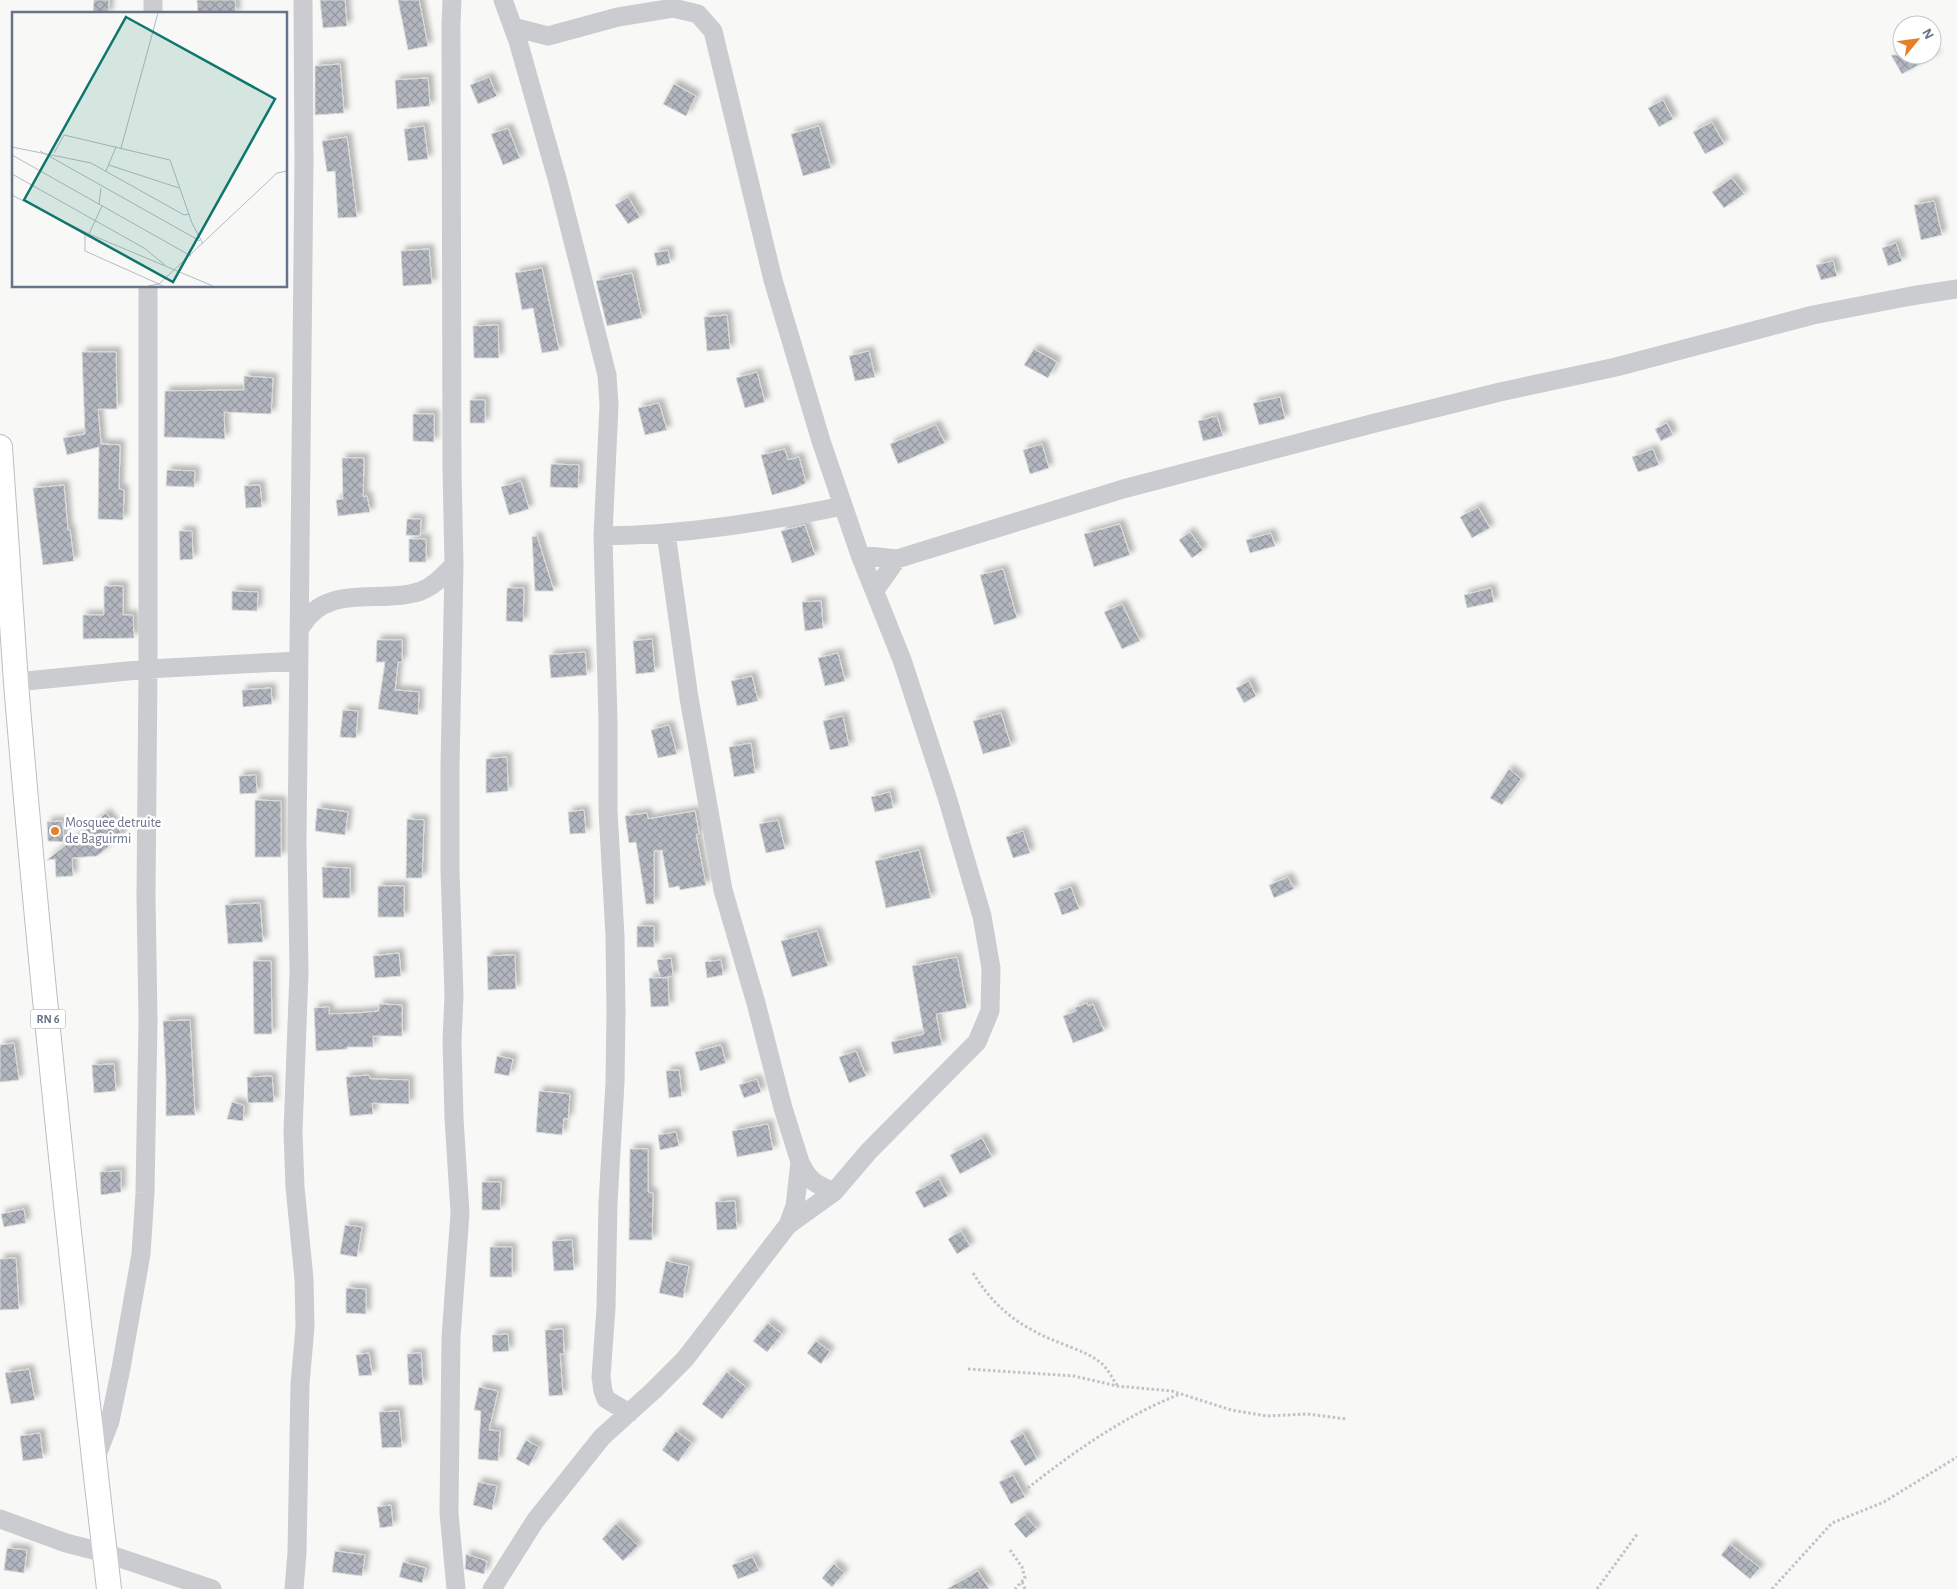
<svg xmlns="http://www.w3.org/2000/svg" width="1957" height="1589" font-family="'Alegreya Sans',sans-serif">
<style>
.building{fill:url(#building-cross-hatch);stroke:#dadbd9;filter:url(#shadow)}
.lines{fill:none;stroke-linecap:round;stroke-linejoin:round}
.major-casing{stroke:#bcbec3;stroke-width:26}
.path{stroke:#c1c2c5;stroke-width:3;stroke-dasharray:2.5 2.5;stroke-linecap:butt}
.minor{stroke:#caccd0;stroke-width:19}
.major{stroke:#fff;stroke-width:24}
.poi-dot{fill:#e57f2a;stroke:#fff;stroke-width:2}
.labels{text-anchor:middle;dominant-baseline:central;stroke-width:5;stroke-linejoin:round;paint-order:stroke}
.shield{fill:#fff;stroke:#959cac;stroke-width:1}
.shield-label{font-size:12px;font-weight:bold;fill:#687288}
.poi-label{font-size:14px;fill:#687288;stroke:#fff;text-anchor:start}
.inset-road{fill:none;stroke:#b5bbc3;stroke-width:1}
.view{fill:#0f766e;fill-opacity:0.15;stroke:#0f766e;stroke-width:2.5}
.inset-edge{fill:none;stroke:#687288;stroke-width:2.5}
</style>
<defs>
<pattern id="building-cross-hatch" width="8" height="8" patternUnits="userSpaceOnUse" patternTransform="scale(1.25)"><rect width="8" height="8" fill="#b2b6bf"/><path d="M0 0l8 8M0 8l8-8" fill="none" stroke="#9598a1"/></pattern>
<filter id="shadow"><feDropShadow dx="4.5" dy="-4.5" stdDeviation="2.5" flood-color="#0004"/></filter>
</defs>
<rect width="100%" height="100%" fill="#f8f9f6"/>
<!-- building -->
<path class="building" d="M94,0h15l-1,14h-15z
M197,0h38l1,14h-38z
M320,0h25l2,26 -24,2z
M398,0h21l9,46 -20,4z
M1891,55h46l-35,19z
M340,64l4,49 -29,2v-49z
M489,77l8,19 -19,8 -8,-19z
M428,78l2,28 -33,3 -2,-29z
M674,84l22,12 -10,20 -23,-12z
M1663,100l10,19 -14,8 -11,-19z
M1712,122l12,22 -19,10 -12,-22z
M424,126l4,33 -20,2 -4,-32z
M819,126l12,42 -28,8 -12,-42z
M508,128l12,30 -17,7 -12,-31z
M347,137l10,80 -19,1 -3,-47 -8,1 -5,-31z
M1732,178l12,16 -20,14 -12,-16z
M628,197l12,20 -12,7 -13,-19z
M1934,201l8,34 -21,5 -7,-35z
M1896,243l6,18 -14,5 -6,-18z
M429,249l3,35 -29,2 -2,-35z
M668,250l2,13 -13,3 -3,-13z
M1833,261l4,15 -16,4 -5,-15z
M542,268l17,82 -17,3 -9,-45 -11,2 -7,-37z
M632,273l10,45 -35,8 -11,-45z
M727,315l3,34 -23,2 -3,-34z
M498,325l1,33h-25l-1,-32z
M1034,349l23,13 -9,16 -24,-13z
M869,351l6,26 -20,4 -6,-25z
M82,352h34l1,57h-19l3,35 19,1 -1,44 5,1 -1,30 -25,-1 1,-72 -32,8 -4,-17 22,-4z
M757,372l8,30 -20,6 -9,-30z
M244,376l29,2 -2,36 -47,-2 1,27 -61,-2 1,-46 79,-1z
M1280,397l5,22 -26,6 -6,-22z
M470,400h15v23h-15z
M659,403l8,27 -22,5 -7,-27z
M413,414h21v28l-21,-1z
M1217,416l6,20 -20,5 -5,-20z
M1667,423l6,12 -12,6 -6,-12z
M936,425l9,18 -47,21 -8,-20z
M1042,444l7,24 -19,6 -7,-24z
M785,449l3,11 11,-3 7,26 -10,5 -24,7 -11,-40z
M1653,449l6,16 -21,7 -6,-15z
M342,458h22l-1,39 4,-1 3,16 -32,4 -2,-16 7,-1z
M551,464l28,1 -1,23 -28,-1z
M167,470l28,1 -1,16 -28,-1z
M521,481l8,28 -20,6 -8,-28z
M64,485l4,45h2l4,31 -31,4 -10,-77z
M260,485l2,22 -16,1 -2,-22z
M1478,507l12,21 -18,10 -12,-21z
M407,519h14l-1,17 -14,-1z
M1120,524l10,31 -36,12 -10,-33z
M805,525l10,30 -23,8 -11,-32z
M179,531h13l1,28 -13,1z
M1190,532l13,18 -11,8 -13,-18z
M1271,533l4,13 -25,7 -4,-13z
M537,536l17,55h-19l-3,-54z
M409,539h17v23h-17z
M1003,569l14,49 -23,7 -14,-50z
M104,586h19v29h10l1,23 -51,1v-24h21z
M507,588h17l-1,34 -17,-1z
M1491,588l3,14 -27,6 -3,-13z
M232,591l26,1 -1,19 -25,-1z
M821,601l2,27 -18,3 -3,-29z
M1122,604l18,37 -18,8 -18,-37z
M652,639l3,33 -19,2 -3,-33z
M377,640h25v22h-4l-3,28 24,2 -1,23 -40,-6 7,-47h-9z
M585,652l2,23 -36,3 -2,-23z
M838,653l7,28 -20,5 -7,-28z
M752,676l6,25 -21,5 -6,-25z
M1249,681l7,15 -12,7 -8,-15z
M271,688l1,16 -29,3 -1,-17z
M343,710l15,1 -2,27 -16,-1z
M1001,713l10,33 -28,8 -10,-33z
M843,716l6,30 -19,4 -7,-29z
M669,725l8,29 -19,4 -7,-28z
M751,743l4,30 -21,4 -5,-30z
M507,757l1,34 -22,2v-34z
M1509,769l12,10 -19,26 -12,-7z
M256,775l1,18 -17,1 -1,-18z
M890,792l3,16 -18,4 -4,-15z
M255,800l26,1v56h-26z
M317,808l31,4 -3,23 -30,-4z
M584,810l2,23 -16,1 -2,-22z
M695,811l4,23h-3l10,51 -26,5 -1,-4 -10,2 -7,-38 -8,1v53h-8l-10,-62 -7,1 -4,-27 22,-3 1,6z
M106,813l17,22 -26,21 -25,2 1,18 -17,1 -1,-18 -8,1z
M407,819l17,1 -2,58h-16z
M778,820l7,29 -19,4 -7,-29z
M62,821l2,21 -16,-1 -1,-19z
M1023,831l7,22 -17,5 -7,-21z
M919,850l12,48 -45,10 -11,-47z
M322,867l28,1v30h-27z
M1288,877l6,12 -20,9 -5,-13z
M378,886h26v31h-26z
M1071,887l8,22 -17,6 -8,-22z
M260,903l3,39 -35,2 -3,-39z
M637,926h17v21h-17z
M817,931l11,35 -36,11 -11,-36z
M399,953l2,23 -26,2 -2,-22z
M515,955l1,34 -28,1 -1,-34z
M957,957l10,51 -31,6 6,31 -48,9 -3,-12 33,-8 -12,-68z
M671,958l2,18 -13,2 -3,-18z
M721,960l2,15 -16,3 -2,-16z
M253,961h18l1,73h-18z
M649,978h19l1,28 -18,1z
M1087,1003l1,3 5,-2 11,27 -31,12 -10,-27 13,-5 -2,-3z
M379,1004l23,1v31h-29v11h-26v2l-31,2 -2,-43 15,-1v7l29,-1 21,-2z
M190,1020l5,95 -29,1v-37l-3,-58z
M14,1043l5,37 -19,2v-37z
M721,1045l5,18 -26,8 -5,-19z
M856,1051l10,25 -17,7 -10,-26z
M497,1056l16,3 -4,17 -15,-3z
M114,1064l2,27 -22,2 -2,-28z
M679,1070l3,26 -13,2 -3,-27z
M369,1075l1,4 39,1v24l-37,-1 1,11 -23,2 -4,-39z
M272,1076l2,26 -26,1 -1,-26z
M757,1079l4,13 -17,6 -5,-13z
M539,1091l31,3 -2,25 -4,-1 -2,17 -26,-3z
M232,1102l12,3 -1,16 -16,-2z
M768,1124l5,26 -36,7 -5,-26z
M676,1132l3,14 -19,4 -2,-15z
M982,1138l10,19 -32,17 -10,-19z
M630,1149h18v43l5,1 -1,47h-23z
M121,1171v21l-20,3 -1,-23z
M939,1179l9,17 -24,12 -9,-16z
M482,1182h19l-1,28h-18z
M735,1201l2,28 -20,1 -2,-28z
M24,1209l2,14 -22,4 -3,-13z
M345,1225l17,2 -5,30 -17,-3z
M961,1231l9,15 -13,8 -9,-15z
M572,1240l2,30 -20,1 -2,-30z
M490,1247h22v30h-22z
M16,1258l3,51 -19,1v-51z
M666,1261l23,5 -6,32 -24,-5z
M346,1288l20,1v25l-20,-1z
M768,1323l14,11 -15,18 -14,-11z
M563,1329l1,25h-4l3,41 -14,1 -4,-66z
M508,1334l1,17 -16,1 -1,-17z
M816,1341l14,10 -9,13 -14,-11z
M369,1353l3,22 -13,1 -3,-21z
M421,1353l2,32h-14l-2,-31z
M29,1369l6,31 -24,4 -6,-31z
M727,1372l20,16 -25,31 -20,-15z
M479,1387l19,4 -9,39 11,1 -2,30 -20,-2 3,-48 -7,-1z
M399,1411l3,36 -20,1 -3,-36z
M676,1431l16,12 -14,19 -16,-12z
M40,1433l3,25 -20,3 -3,-25z
M1023,1433l14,26 -12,7 -15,-25z
M526,1440l13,7 -10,19 -13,-7z
M1013,1475l12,22 -14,7 -12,-22z
M478,1482l19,4 -5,24 -19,-5z
M391,1505l2,21 -13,2 -3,-21z
M1025,1515l12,14 -11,9 -12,-14z
M616,1524l22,22 -15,15 -21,-22z
M1730,1544l30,24 -10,11 -29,-24z
M7,1548l20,2 -3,23 -20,-3z
M335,1551l30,4 -3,21 -30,-4z
M466,1554l21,7 -3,13 -19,-5z
M753,1557l6,14 -21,8 -6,-14z
M403,1562l23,6 -4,15 -23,-6z
M834,1564l10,9 -12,14 -10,-9z
M978,1571l11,18h-42z"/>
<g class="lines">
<defs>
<path id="major" d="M0,447c5,79 10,158 16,236 25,303 58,605 93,906"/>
</defs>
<!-- major casing -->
<use href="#major" class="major-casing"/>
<!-- path -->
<path class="path" d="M973,1273c16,26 35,45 63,59 19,11 50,18 65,31 7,6 11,15 16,22
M968,1369l106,7 43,10 55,5 59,19 36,6 40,-2 40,5
M1024,1491c48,-38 100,-75 156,-97
M1010,1550l12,17 3,11 -10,11
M1022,1582l3,7
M1597,1589l41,-56
M1772,1589l60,-66 52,-21 73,-45"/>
<!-- minor -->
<path class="minor" d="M452,0l-1,24 1,446 2,95 -4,202v103l4,126 -2,45 2,77 6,95 -9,124 -2,176 7,76
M503,0l15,41 40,141 49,193 2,30 -6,131 5,185v89l7,126 1,76 -1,71 -7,120 -2,105 -5,69 2,14 3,8 23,14
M153,14v-14
M666,533l23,165 34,192 33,113 27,105 17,54 -5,44 -7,19
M603,536c81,-1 161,-14 240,-30
M860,555l37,4 226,-70 252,-66 125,-31 116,-25 197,-52 98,-19 46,-7
M875,590l22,-31
M301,627c25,-45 79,-22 120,-36 13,-5 23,-16 33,-26
M16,682l132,-13 151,-8
M800,1162c9,19 15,22 34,30
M95,1460l15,-39 11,-53 20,-114 4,-61 3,-172 -2,-125 2,-227v-383
M0,1519l66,24 39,10 107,36
M294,1589l3,-36 3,-169 5,-57 -1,-48 -9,-92 -2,-55 6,-160 -2,-130 7,-681 -1,-161
M492,1589l43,-68 67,-84 51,-46 32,-32 103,-134 46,-33 35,-41 108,-109 13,-31 1,-43 -9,-52 -35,-119 -45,-137 -42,-105 -39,-114 -48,-161 -60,-249 -15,-17 -25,-6 -55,9 -70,19 -35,-9"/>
<!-- major -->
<use href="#major" class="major"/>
</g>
<!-- markers -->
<circle class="poi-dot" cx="55" cy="831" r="5"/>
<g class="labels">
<!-- shield labels -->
<rect class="shield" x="30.5" y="1009.5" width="35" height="19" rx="4"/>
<g class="shield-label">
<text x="48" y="1019">RN 6</text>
</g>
<!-- poi labels -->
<g class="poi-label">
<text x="65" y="823">Mosquee detruite<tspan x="65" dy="16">de Baguirmi</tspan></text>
</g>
</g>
<!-- overview -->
<g transform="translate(12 12)">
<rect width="275" height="275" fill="#f8f9f6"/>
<path class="inset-road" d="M0,135l79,16 93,52 5,-1M109,136l37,-135M28,139l160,90M42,141l10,-18 106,25 22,63 11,21M0,143l179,101M97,153l70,23M94,159l10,-24M0,162l132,74 21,17M0,183l77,39 124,52M87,192l2,-16M73,221v18l74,33 118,-111 10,-2M77,222l13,-28M136,274l11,-2 4,2"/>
<path class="view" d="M114,5l149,82 -102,183 -149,-82z"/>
<rect width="275" height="275" class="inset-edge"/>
</g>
<!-- north arrow -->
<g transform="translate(1917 40) rotate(61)"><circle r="24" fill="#ffffff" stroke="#c3c7cf"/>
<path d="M0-4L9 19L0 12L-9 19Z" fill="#e57f2a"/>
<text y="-8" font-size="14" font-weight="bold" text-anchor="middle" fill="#687288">N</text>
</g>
</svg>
